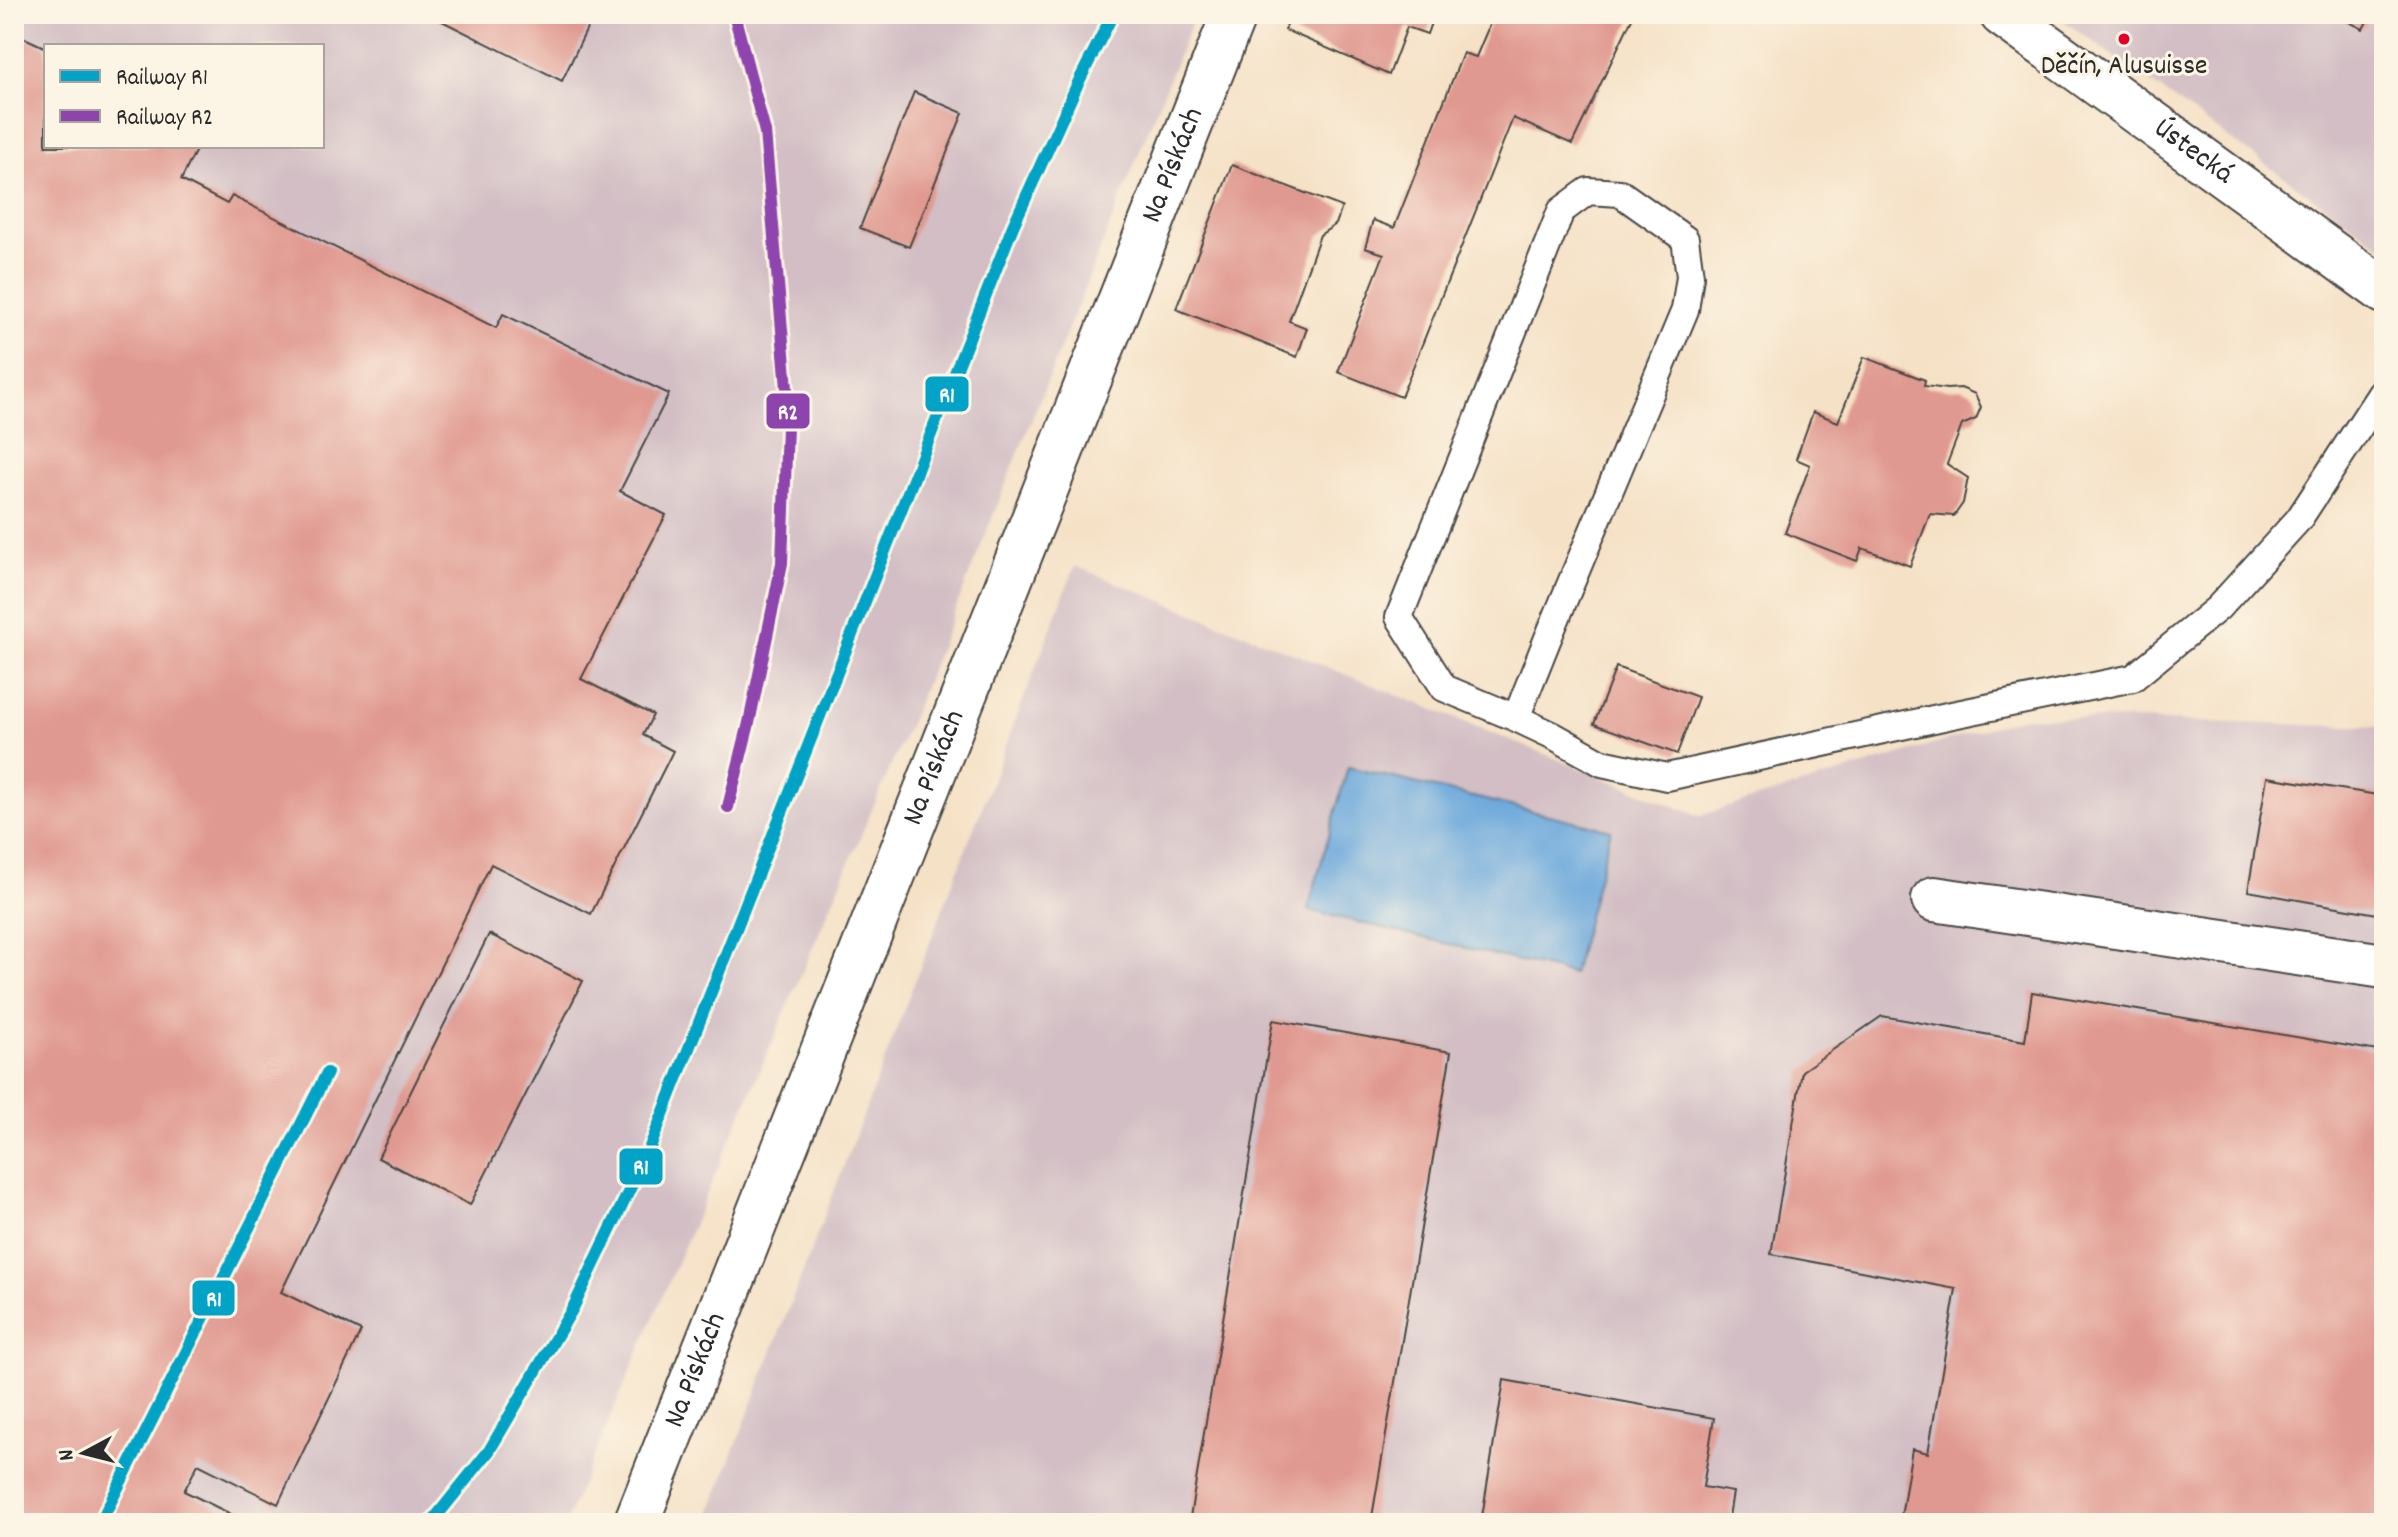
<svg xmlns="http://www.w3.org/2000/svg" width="2398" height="1537" font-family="Dekko,sans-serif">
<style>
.industrial{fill:#d2bec4;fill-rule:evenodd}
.water{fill:#6ba8dc;stroke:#4b6a84;stroke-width:2}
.building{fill:#e09990}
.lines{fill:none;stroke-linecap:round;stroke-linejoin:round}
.lane-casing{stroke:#494642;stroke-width:30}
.street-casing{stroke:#494642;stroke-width:48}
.lane{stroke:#fff;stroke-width:26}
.street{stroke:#fff;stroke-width:44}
.rail-1-casing{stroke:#fcf5e5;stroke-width:18}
.rail-2-casing{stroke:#fcf5e5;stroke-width:18}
.rail-1{stroke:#02a3c6;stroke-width:12}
.rail-2{stroke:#8e44ad;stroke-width:12}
.bus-dot{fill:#e4002b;stroke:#fcf5e5;stroke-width:3}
.labels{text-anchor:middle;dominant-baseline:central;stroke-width:6;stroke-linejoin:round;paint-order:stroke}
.bus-label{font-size:28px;fill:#2b2b2b;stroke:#fcf5e5}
.street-label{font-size:30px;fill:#2b2b2b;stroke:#fcf5e5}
.line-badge{stroke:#fcf5e5;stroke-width:3}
.badge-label{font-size:22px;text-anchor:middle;font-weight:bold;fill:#fff}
</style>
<rect width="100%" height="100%" fill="#fcf5e5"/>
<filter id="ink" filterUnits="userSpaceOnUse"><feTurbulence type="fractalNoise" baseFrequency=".0125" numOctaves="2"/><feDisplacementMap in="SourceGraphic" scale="16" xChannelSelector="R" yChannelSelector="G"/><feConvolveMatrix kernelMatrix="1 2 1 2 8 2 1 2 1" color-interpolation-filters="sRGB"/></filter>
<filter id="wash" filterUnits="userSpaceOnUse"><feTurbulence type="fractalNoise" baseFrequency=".006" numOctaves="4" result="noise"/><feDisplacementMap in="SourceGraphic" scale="32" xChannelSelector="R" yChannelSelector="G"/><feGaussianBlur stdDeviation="1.8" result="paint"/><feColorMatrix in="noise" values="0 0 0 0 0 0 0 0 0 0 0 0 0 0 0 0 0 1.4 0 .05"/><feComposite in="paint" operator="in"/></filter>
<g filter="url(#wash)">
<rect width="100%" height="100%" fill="#f5e1c6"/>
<!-- industrial -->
<path class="industrial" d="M14,14h1181l-283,703 -347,806h-551zM46,46h276v100h-276z
M2054,14h330v234z
M1075,566l624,250 325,-99 360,10v796h-1678z"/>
<!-- water -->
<path class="water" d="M1348,767l263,63 -38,144 -265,-64z"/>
<g id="blocks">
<!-- building -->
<path class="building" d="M428,14h166l-32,67z
M1291,14h143l-7,20 -20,-7 -18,48 -104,-45z
M1494,14h140l-62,130 -59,-26 -112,279 -63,-25 46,-118 -19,-6 8,-28 21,8 69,-175 13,4z
M2333,14h38l-8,15z
M14,33l32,15v98h152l-17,34 46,24 5,-8 264,132 7,-14 166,80 -49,97 46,24 -85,164 72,36 -10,20 30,16 -82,163 -100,-50 -210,428 80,39 -83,173 -80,-40 -14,27 65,32h-235z
M914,92l49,21 -54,134 -49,-19z
M1232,165l110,42 -6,17 -16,11 -31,86 18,7 -10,29 -121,-48z
M1864,357l61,23 -1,6 23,3 14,-1 14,6 6,13 -5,12 -14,6 -15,39 21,14 -5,25 -9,13 -24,-2 -20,52 -48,-18 -5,13 -72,-28 25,-68 -14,-6 17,-47 25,10z
M1616,667l82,30 -21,57 -83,-30z
M2267,777l117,19 -1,119 -135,-24z
M489,934l94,47 -113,224 -92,-47z
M2032,992l352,60v471h-484l12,-74 16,4 28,-164 -185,-35 31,-183 80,-55 143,25z
M1273,1020l178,32 -80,471h-182z
M1504,1380l210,38 -11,69 30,5 -5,31h-247z"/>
</g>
</g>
<g filter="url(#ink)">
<use href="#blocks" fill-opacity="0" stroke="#494642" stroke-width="2"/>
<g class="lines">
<defs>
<path id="lane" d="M1516,718l-72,-30 -45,-71 162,-406 27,-20 32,2 65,46 5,37 -5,34 -137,328 -32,80 38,18 48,27 65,14 285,-62 181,-37 85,-70 81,-89 85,-130"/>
<g id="street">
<path id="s1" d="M2002,14l382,277"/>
<path d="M1934,899l450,67"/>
<path id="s2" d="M636,1523l598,-1509"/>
</g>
</defs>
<!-- lane casing -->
<use href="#lane" class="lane-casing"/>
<!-- street casing -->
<use href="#street" class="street-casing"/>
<!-- lane -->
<use href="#lane" class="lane"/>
<!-- street -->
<use href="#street" class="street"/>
<defs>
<path id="rail-1" d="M100,1523l227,-450
M431,1523l58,-72 84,-143 77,-161 363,-921 65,-143 35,-69"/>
<path id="rail-2" d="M728,807l21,-84 33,-160 6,-163 -23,-268 -31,-118"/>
</defs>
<!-- rail-1 casing -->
<use href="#rail-1" class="rail-1-casing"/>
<!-- rail-2 casing -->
<use href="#rail-2" class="rail-2-casing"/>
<!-- rail-1 -->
<use href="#rail-1" class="rail-1"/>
<!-- rail-2 -->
<use href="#rail-2" class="rail-2"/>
</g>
</g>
<!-- markers -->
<circle class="bus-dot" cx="2124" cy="39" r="7"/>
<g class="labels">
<!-- bus labels -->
<g class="bus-label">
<text x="2124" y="68">Děčín, Alusuisse</text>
</g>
<!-- street labels -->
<g class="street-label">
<text stroke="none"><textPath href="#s1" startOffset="236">Ústecká</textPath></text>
<text stroke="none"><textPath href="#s2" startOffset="1460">Na Pískách</textPath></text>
<text stroke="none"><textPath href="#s2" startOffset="812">Na Pískách</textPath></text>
<text stroke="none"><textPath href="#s2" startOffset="164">Na Pískách</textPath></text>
</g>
</g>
<g class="line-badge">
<rect x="924" y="375" width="46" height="38" rx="8" fill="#02a3c6"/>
<rect x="765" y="392" width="46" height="38" rx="8" fill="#8e44ad"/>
<rect x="618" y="1147" width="46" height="39" rx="8" fill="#02a3c6"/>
<rect x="191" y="1279" width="45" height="38" rx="8" fill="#02a3c6"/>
</g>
<g class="badge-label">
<text x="947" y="402">R1</text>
<text x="788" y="419">R2</text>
<text x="641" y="1174">R1</text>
<text x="214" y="1306">R1</text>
</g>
<!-- margin -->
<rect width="2398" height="1537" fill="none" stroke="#fcf5e5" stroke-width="48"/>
<!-- legend -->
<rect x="44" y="44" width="280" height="104" fill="#fcf5e5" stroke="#a8a49b" stroke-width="2"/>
<rect x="60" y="70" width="40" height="12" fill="#02a3c6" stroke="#a8a49b" stroke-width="2"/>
<text x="116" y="84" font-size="24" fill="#2b2b2b">Railway R1</text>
<rect x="60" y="110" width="40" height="12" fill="#8e44ad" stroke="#a8a49b" stroke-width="2"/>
<text x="116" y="124" font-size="24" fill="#2b2b2b">Railway R2</text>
<!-- north arrow -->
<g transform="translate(84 1453) rotate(263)" stroke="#fcf5e5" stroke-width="6" paint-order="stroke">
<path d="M0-6L14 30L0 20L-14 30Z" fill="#2b2b2b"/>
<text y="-12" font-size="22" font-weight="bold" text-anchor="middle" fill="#2b2b2b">N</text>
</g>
</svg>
